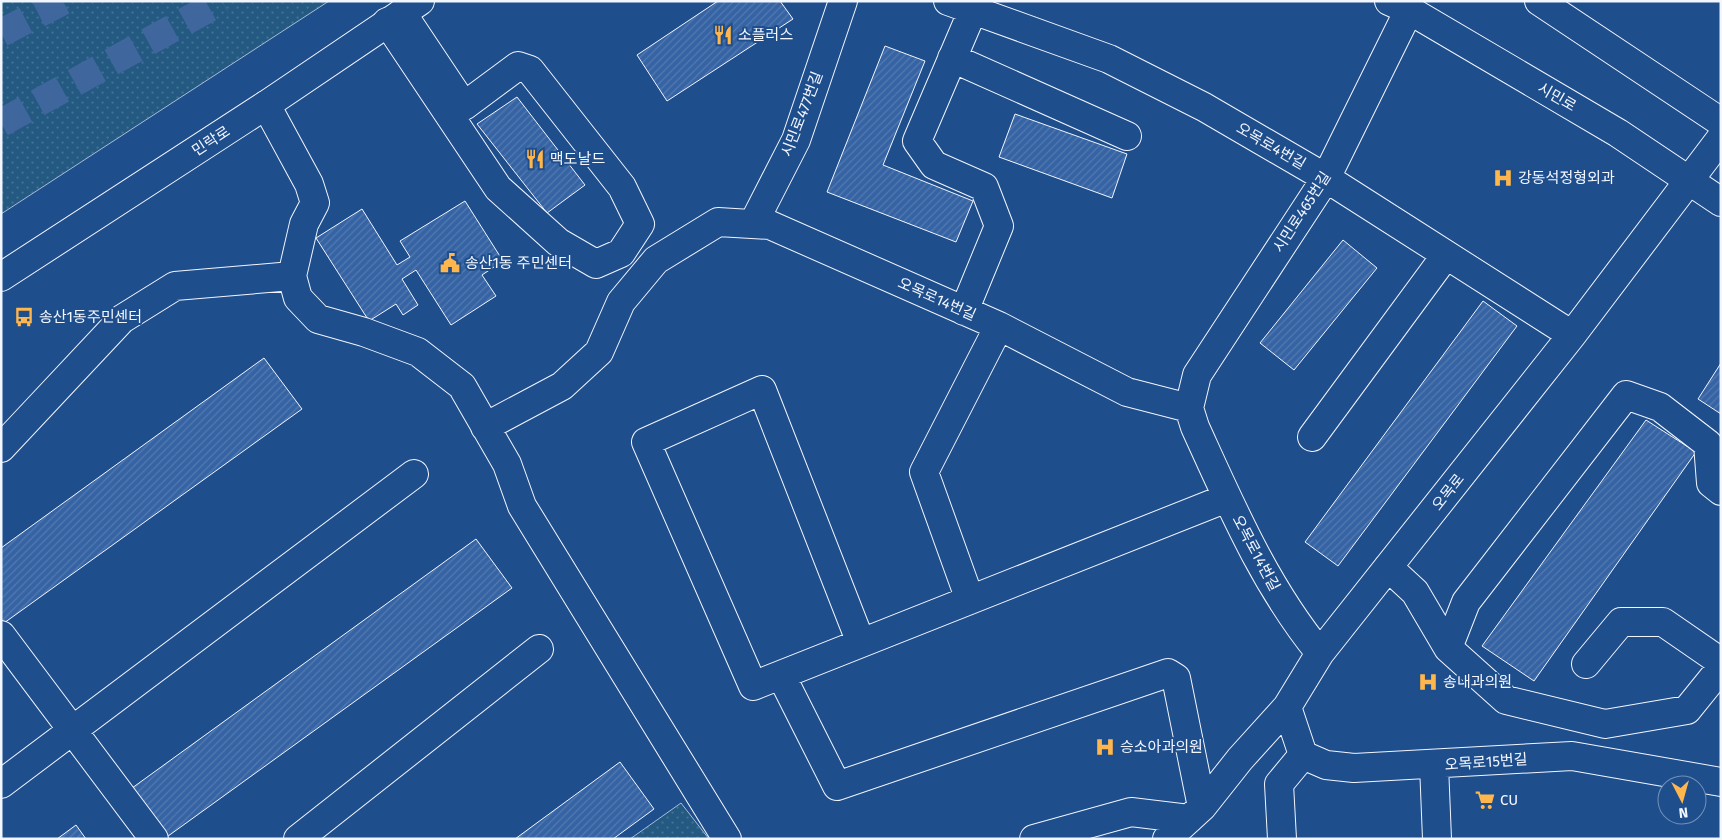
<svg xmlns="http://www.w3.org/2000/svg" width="1722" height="840" font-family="'Fira Sans','Noto Sans KR',sans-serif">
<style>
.park{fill:url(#park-dots);stroke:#a8bbd7}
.building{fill:url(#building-hatch);stroke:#f2f6ff}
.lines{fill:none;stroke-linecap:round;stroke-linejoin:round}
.highway-tunnel{stroke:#3f679d;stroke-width:28;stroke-dasharray:28 14;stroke-linecap:butt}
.minor-casing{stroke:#f2f6ff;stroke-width:30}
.major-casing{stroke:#f2f6ff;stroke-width:30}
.minor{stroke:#1f4e8c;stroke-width:28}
.major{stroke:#1f4e8c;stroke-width:28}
.labels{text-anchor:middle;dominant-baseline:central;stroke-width:4;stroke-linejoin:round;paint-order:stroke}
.poi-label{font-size:15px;fill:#f2f6ff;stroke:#1f4e8c;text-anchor:start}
.street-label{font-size:15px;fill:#f2f6ff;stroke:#1f4e8c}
</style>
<defs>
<pattern id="park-dots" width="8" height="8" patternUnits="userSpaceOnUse" patternTransform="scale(1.25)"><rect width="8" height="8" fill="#245a82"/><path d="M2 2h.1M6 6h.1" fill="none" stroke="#447295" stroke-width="1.8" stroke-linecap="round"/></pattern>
<pattern id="building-hatch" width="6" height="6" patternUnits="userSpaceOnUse" patternTransform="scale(1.25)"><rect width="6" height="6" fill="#3563a3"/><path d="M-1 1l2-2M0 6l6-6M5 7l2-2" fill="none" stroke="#537ab1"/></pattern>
</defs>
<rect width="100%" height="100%" fill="#1f4e8c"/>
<!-- park -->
<path class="park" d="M1,1h328l-328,213z
M681,803l28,36h-79z"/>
<!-- building -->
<path class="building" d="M718,1h62l13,18 -126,82 -30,-46z
M885,46l40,15 -42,104 90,36 -17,41 -129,-50z
M517,97l68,88 -38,28 -70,-89z
M1015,114l112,40 -15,44 -113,-41z
M465,201l38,60 -21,14 14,21 -45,29 -35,-55 -14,9 16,26 -15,10 -7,-11 -27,17 -53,-83 46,-29 35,56 13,-8 -10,-16z
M1343,240l34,28 -83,102 -34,-27z
M1483,301l34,25 -179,240 -33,-24z
M264,358l38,51 -298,214 -3,-4v-71z
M1721,363v51l-23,-15z
M1646,420l50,32 -162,229 -52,-35z
M476,539l36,49 -348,251 -36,-48z
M620,762l34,47 -41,30h-98z
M76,825l10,14h-29z"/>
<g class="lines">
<!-- highway-tunnel -->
<path class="highway-tunnel" d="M1,33l62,-32
M1,123l221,-122"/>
<defs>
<path id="minor" d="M948,1l161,58 95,48 122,71 246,157
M387,22l111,166 60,54 38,22 25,-11 19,-29 -18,-37 -92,-117 -12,-4 -54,40 -62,-93
M952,58l175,78
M266,105l43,79 6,19 -11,21 -12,52
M753,224l43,-84 47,-139
M964,311l35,-85 -15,-39 -50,-22 -17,-24 56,-131
M1189,408l8,-33 129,-197 83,-168
M485,427l77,-41 37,-34 22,-50 35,-42 62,-38 52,3 229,101 128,66 62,16 6,19c36,79 70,159 125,226
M1312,437l134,-182
M1,448l121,-129 53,-33 117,-10 6,22 20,21 46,13 54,20 44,34 45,78 15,42 205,333
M1388,567l27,25 33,56 58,52 99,24 82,-14 34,-42
M970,600l-46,-128 75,-146
M1,635l153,204
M861,643l-99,-253 -116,52 107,244 474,-188
M1448,648l18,-46 160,-207 34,12 48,37 3,39 10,8
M1586,664l35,-42h42l58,40
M781,675l56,111 331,-113 8,5 26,129
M1287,707l16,48 23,10 28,3 218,-12 149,26
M1434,765l3,74
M1,784l413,-310
M298,839l241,-190
M1034,839l97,-27 58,7
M1167,839l35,-32 38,-48 47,-52 33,-54 252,-318 149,-197
M1282,839l-3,-55 24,-29"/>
<path id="major" d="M1389,1l20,9 209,123 103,69
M1539,1l182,121
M1,277l265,-172 154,-104"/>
</defs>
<!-- minor casing -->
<use href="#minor" class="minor-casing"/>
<!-- major casing -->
<use href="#major" class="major-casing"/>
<!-- minor -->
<use href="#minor" class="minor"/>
<!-- major -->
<use href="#major" class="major"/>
</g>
<!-- icons -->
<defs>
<symbol id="restaurant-bare" viewBox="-9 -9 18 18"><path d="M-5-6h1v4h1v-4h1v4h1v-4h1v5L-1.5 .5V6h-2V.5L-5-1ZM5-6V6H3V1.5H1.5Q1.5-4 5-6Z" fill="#ffb74d" stroke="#1f4e8c" stroke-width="2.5" paint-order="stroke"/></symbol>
<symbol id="hospital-bare" viewBox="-9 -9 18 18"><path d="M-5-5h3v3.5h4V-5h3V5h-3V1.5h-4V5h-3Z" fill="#ffb74d" stroke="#1f4e8c" stroke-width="2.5" paint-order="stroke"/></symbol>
<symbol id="civic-bare" viewBox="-9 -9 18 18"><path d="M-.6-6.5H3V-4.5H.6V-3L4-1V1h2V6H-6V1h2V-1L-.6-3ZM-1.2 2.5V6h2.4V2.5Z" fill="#ffb74d" stroke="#1f4e8c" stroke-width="2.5" paint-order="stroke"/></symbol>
<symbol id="bus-bare" viewBox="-9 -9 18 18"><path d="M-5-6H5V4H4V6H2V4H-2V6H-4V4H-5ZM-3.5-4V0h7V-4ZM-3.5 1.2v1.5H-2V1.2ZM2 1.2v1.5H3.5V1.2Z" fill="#ffb74d" stroke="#1f4e8c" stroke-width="2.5" paint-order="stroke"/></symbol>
<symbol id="supermarket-bare" viewBox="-9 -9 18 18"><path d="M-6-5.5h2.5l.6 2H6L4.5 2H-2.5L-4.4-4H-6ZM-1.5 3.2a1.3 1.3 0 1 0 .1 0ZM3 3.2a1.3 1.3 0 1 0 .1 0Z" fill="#ffb74d" stroke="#1f4e8c" stroke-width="2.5" paint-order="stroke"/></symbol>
</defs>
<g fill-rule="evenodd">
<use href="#restaurant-bare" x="709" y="21" width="28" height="28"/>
<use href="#restaurant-bare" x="521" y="145" width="28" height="28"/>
<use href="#hospital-bare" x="1489" y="164" width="28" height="28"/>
<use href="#civic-bare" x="436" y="249" width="28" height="28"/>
<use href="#bus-bare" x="10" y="303" width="28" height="28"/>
<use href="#hospital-bare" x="1414" y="668" width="28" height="28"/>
<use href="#hospital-bare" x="1091" y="733" width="28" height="28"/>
<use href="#supermarket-bare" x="1471" y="786" width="28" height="28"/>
</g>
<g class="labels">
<!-- poi labels -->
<g class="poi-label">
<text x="738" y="35">소플러스</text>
<text x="550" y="159">맥도날드</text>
<text x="1518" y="178">강동석정형외과</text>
<text x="465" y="263">송산1동 주민센터</text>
<text x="39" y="317">송산1동주민센터</text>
<text x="1443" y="682">송내과의원</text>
<text x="1120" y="747">승소아과의원</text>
<text x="1500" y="800">CU</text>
</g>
<!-- street labels -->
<g class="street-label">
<text transform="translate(1557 97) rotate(30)">시민로</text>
<text transform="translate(802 114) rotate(-69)">시민로477번길</text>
<text transform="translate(211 141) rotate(-33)">민락로</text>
<text transform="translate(1271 146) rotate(30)">오목로4번길</text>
<text transform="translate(1302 212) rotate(-57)">시민로465번길</text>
<text transform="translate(937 299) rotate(24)">오목로14번길</text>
<text transform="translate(1448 492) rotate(-52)">오목로</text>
<text transform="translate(1256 553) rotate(62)">오목로14번길</text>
<text transform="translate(1486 762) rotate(-4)">오목로15번길</text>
</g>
</g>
<!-- border -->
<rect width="1722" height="840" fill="none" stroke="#f2f6ff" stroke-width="5"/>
<!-- north arrow -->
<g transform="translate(1682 800) rotate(174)"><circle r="24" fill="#1f4e8c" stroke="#7391ba"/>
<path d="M0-4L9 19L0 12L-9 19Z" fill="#ffb74d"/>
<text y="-8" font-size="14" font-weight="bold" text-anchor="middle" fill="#f2f6ff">N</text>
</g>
</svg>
